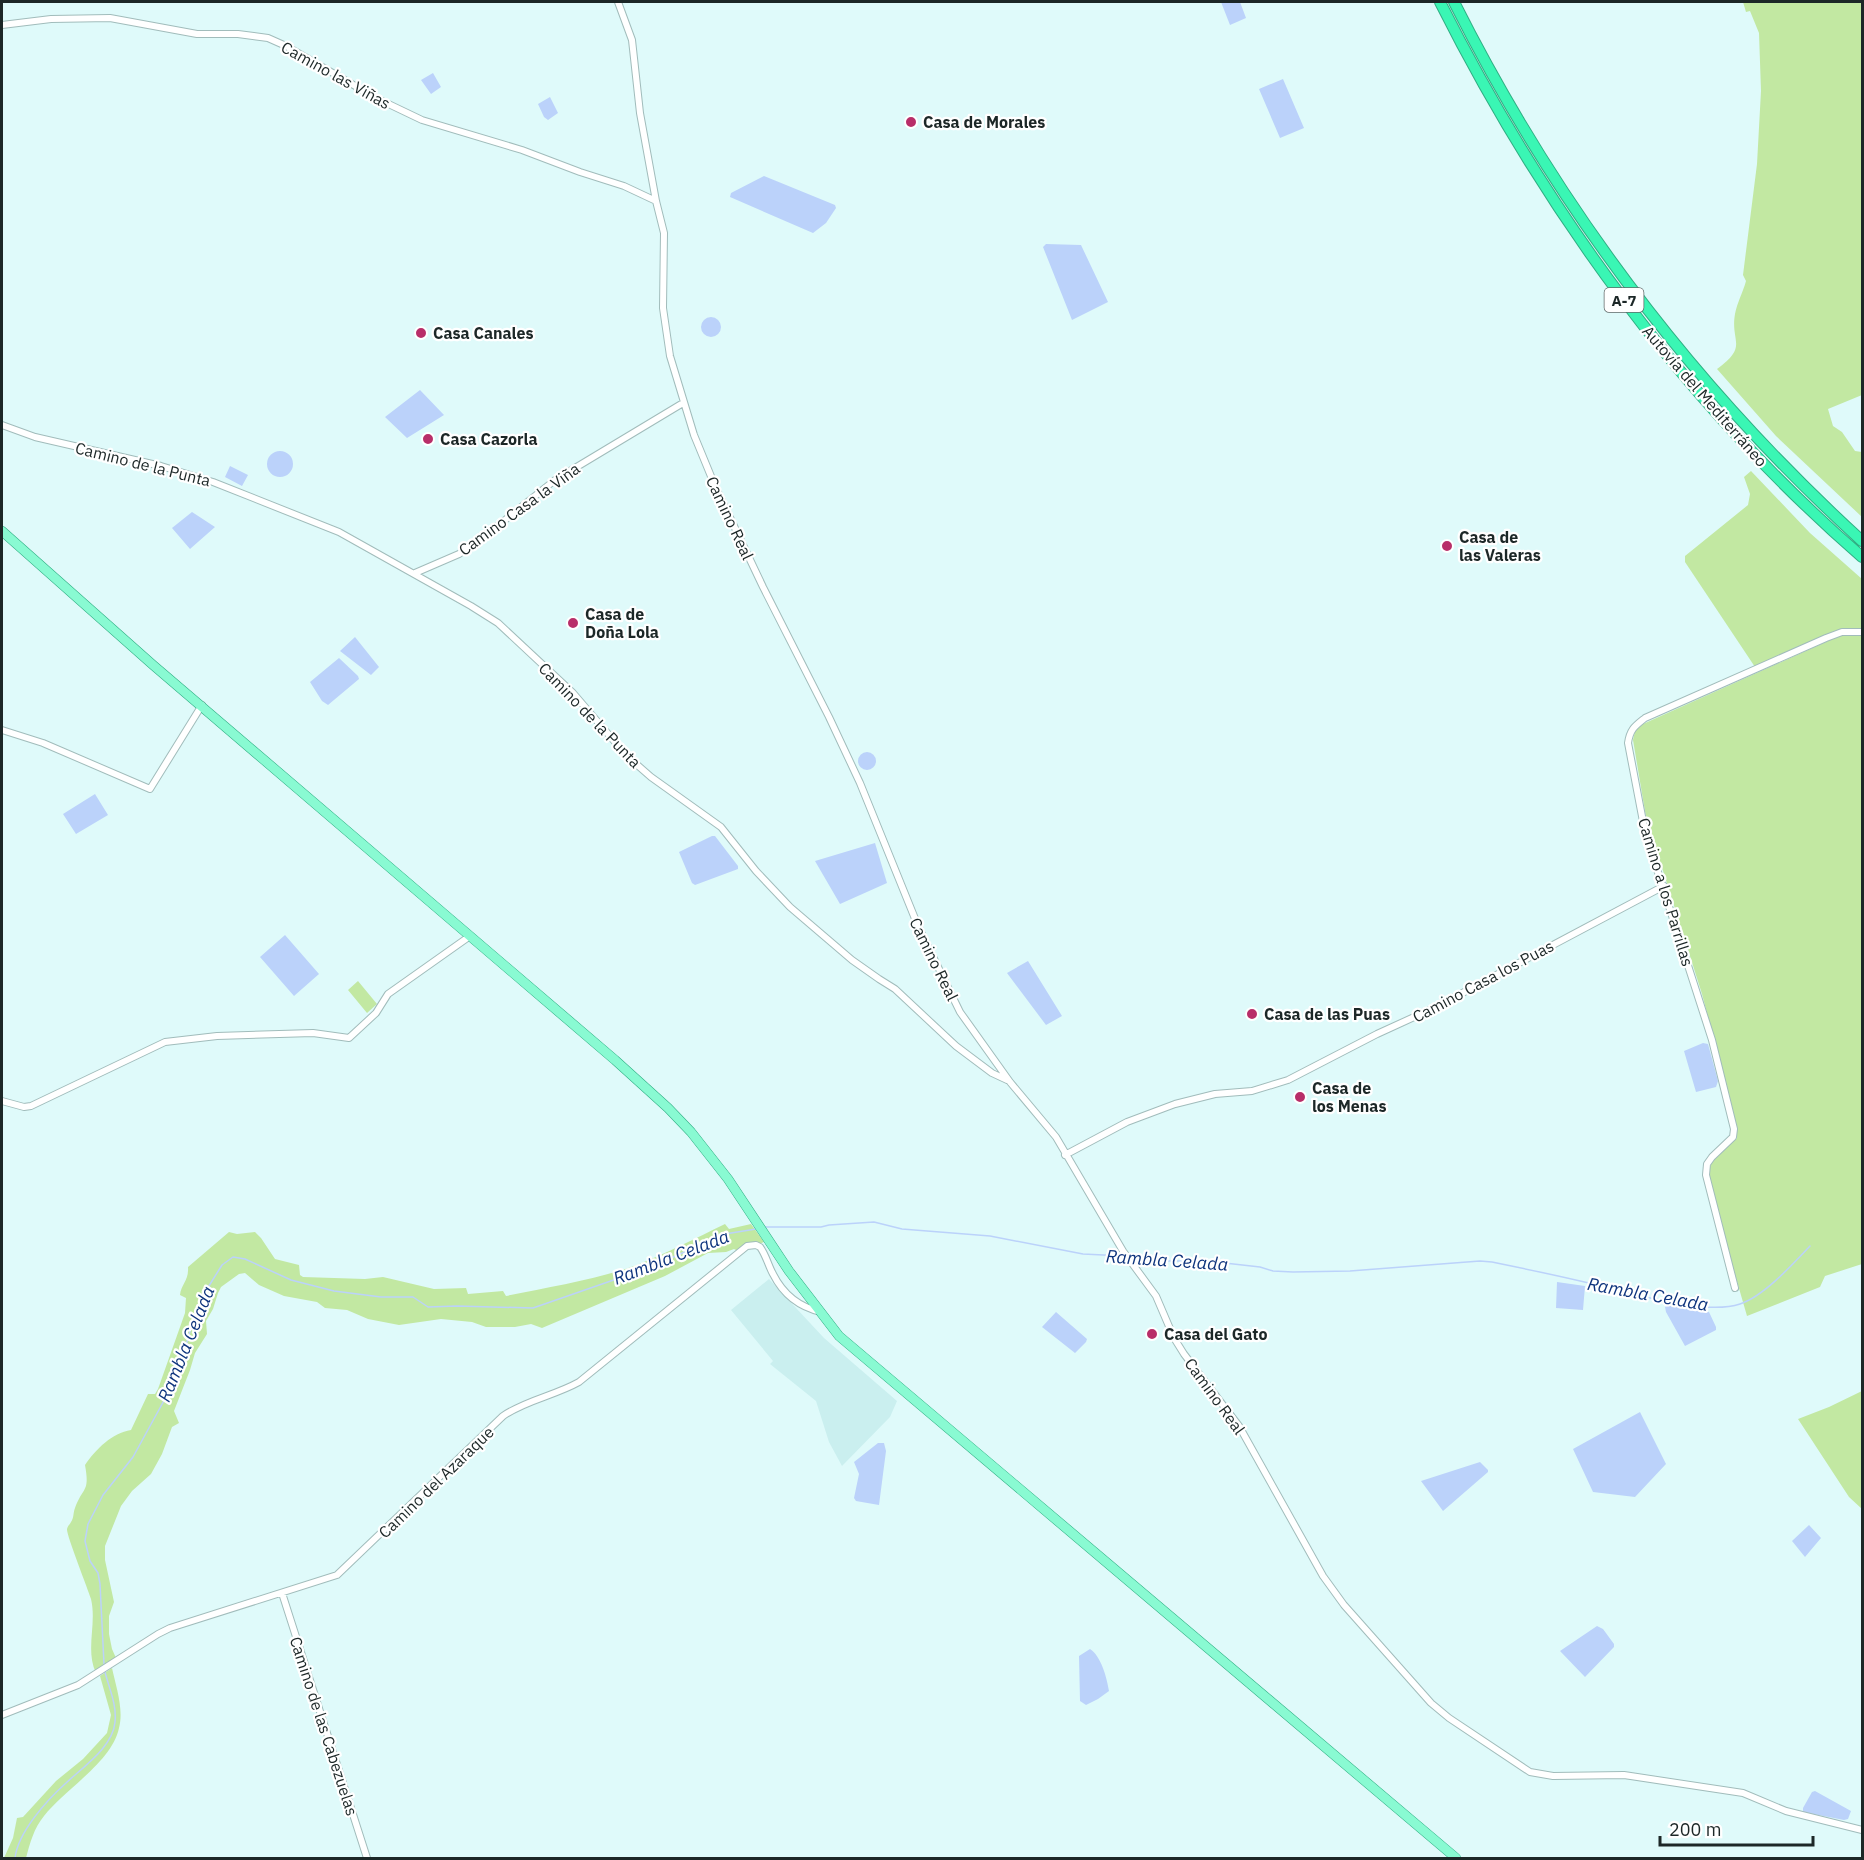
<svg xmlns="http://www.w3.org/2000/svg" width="1864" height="1860" font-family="'IBM Plex Sans',sans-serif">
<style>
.built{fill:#caefef}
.green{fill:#c2e8a2}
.water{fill:#bbd2fa}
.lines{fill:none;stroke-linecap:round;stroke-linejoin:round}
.stream{stroke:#bbd2fa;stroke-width:1.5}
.street-casing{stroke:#a1bcbb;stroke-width:8}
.primary-casing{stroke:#30ae83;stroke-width:10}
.highway-casing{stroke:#30ae83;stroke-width:12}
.street{stroke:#fff;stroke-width:6}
.primary{stroke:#89fad2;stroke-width:9}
.highway{stroke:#3af6b4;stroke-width:10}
.poi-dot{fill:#b82e69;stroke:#fff;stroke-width:2}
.labels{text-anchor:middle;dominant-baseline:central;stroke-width:4.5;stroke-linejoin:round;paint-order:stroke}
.shield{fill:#fff;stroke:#606868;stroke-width:1.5}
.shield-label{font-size:15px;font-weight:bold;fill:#1c2727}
.street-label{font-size:16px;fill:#1c2727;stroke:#fff}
.poi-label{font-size:16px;font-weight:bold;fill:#1c2727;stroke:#fff;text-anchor:start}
.water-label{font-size:18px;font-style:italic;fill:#0e347d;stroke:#fff}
</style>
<rect width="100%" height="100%" fill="#dffafa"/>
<!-- built -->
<path class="built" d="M769,1279l55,59 73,63 -7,16 -48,49 -13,-24 -13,-41 -46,-37 3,-3 -42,-51z"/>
<!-- green -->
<path class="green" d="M1743,2h119v393l-34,14 5,17 9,6 13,19 7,1v65l-86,-81 -59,-67c32,-23 13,-27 18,-55 2,-11 8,-22 11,-33l-3,-6 14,-111 4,-73 -2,-58 -9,-22 -4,1z
M1751,471l59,62 52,46v51l-12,-1 -95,38 -70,-105v-6l63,-51 2,-11 -6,-17z
M1852,633l10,1v630l-37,12 -5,11 -73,29 -28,-97 -10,-45c0,-16 16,-26 28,-36v-11l-35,-133 -56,-177 -13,-77 2,-9 8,-7 196,-88z
M358,981l19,23 -10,9 -19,-23z
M725,1224l4,5 22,-5 13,18 -5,2c-10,-4 -14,0 -21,7l-4,-2 -8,3 -18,1 -43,23 -123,52 -11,-4 -16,3h-29l-14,-5 -31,-3 -42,6 -31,-6 -21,-9 -22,-2 -8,-6 -33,-6 -25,-11 -14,-12 -6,1 -18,13 -3,6 -5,16 -7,12 1,13 -12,19 -5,17 -16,41 5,12 -7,4 -10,27 -11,20 -19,17 -11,15 -16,40v14l9,42 -5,14v18l3,15 4,9 -20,15c-11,-23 1,-49 -5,-74 -3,-10 -25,-65 -24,-70 1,-4 2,-3 4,-7 3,-4 2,-9 4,-14 8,-22 15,-15 10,-43 11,-16 27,-32 46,-35l17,-36h7l3,-5 27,-76 1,-15 -6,-3c1,-11 9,-14 8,-28l41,-35 8,2 18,-2 6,6 14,21 24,6 1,10 3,2 62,2 18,-2 51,12 32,-1 2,6 35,-3 3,5c43,-9 89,-16 131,-31 30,-12 59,-27 88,-41z
M1862,1391v118l-13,-12 -51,-78 31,-12z
M112,1668c4,19 12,41 7,60 -7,34 -54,61 -75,88 -10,12 -14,27 -18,42h-22l9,-20 4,-20 6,-1 33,-36 27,-22 24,-26 4,-18 -11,-39z"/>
<!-- water -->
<path class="water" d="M1221,2h19l6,16 -16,7z
M433,73l8,14 -10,7 -10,-14z
M1283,79l21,49 -24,10 -21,-49z
M550,97l8,16 -10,7 -4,-3 -6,-13z
M764,176l71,29 1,3 -10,15 -13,10 -83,-36 1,-4z
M1046,244l35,1 27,57 -36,18 -29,-73z
M701 327a10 10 0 1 1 20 0a10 10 0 1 1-20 0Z
M420,390l24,25 -37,23 -22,-21z
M267 464a13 13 0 1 1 26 0a13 13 0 1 1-26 0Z
M230,466l18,9 -6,11 -17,-9z
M192,512l23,15 -25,22 -18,-21z
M355,637l24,30 -8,8 -31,-24z
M339,658l19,18 1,3 -31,26 -6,-4 -12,-19z
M858 761a9 9 0 1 1 18 0a9 9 0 1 1-18 0Z
M95,794l13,21 -32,19 -13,-20z
M712,836h3l23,30v3l-43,16 -3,-2 -13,-31z
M875,843l12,40 -47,21 -25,-43z
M285,935l34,39 -25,22 -34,-39z
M1028,961l34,55 -16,9 -39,-52z
M1703,1043l5,1 10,37 -2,6 -20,5 -12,-41z
M1557,1282l28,4 -2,24 -27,-2z
M1669,1305l40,7 7,15v3l-31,16 -19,-34 -1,-5z
M1056,1312l31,27 -1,3 -11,11 -33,-26z
M1640,1412l26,52 -31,33 -42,-5 -20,-43z
M878,1443h6l2,8 -7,54 -23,-4 -2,-3 5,-24 -5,-12z
M1480,1462l8,8v2l-45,39 -22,-30z
M1809,1525l12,13 -16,19 -13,-16z
M1597,1626l6,3 11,15v3l-29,30 -25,-26z
M1090,1649c11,7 17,29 19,42l-11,8 -12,6 -6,-4 -1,-45z
M1815,1791l36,20 -3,8 -4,1 -41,-8v-4l9,-16z"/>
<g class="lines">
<!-- stream -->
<path class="stream" d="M764,1227h57l8,-2 45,-3 28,7 88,7 93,18 41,2
M1129,1257l34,4h44l53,6 13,4 20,1 57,-1 130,-10 12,1c39,8 78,16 117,26 34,8 98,27 131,16 24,-8 53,-40 70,-58
M104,1664l-4,-80 -2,-11 -8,-12 -5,-20 3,-17 15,-29 30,-38 39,-71 7,-16 15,-53 8,-20 20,-32 11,-8 12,2 46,21 43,11 47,6h32l15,10 29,-1 76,2 118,-41 74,-33 31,-5
M15,1858c3,-26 32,-58 51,-75 17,-16 47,-36 49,-61 2,-17 -6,-34 -10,-50"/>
<defs>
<path id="street" d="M618,2l14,38 8,73 16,88 8,32 -1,75 7,48 24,79 21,51 48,101 66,130 31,66 58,143 42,86 50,70 46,55 67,114 33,45 18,42 10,16 55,72 84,150 21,29 87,98 18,15 81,54 23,4 71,-1 119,18 43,18 76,19
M2,25l49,-6 59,-1 87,16h41l30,4 18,8 90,52 46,22 100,30 58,22 44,14 32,15
M2,425l33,12 126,29 52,16 126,50 132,74 27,17 75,70 54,63 24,21 70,50 35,44 34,36 62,53 27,19 16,10 61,57 36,27 15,7
M415,573l44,-19 41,-30 55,-44 128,-77
M2,730l41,13 107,46 52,-84
M2,1101l22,6 7,-1 134,-64 52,-6 96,-3 36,5 27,-25 12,-19 82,-58
M1065,1155l62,-33 48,-18 40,-10 37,-3 36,-11 89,-46 59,-27 228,-121
M1735,1288l-29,-113 1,-11 5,-7 21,-20 1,-8 -22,-89 -67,-208 -17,-89c2,-14 7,-17 17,-25l181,-80 16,-6h20
M282,1593l85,265
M2,1715l76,-30 80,-51 12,-6 167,-53 166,-159c23,-16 51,-20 76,-34l168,-136 9,-1 4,2c6,8 8,18 13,27 10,20 26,33 48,38"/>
<path id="primary" d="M2,531l151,134 462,395 53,48 23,24 37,47 61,92 50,65 617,522"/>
<path id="highway" d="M1440,2c105,209 245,401 422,555
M1454,2c103,205 238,384 408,539"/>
</defs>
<!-- street casing -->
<use href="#street" class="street-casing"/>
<!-- primary casing -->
<use href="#primary" class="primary-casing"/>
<!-- highway casing -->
<use href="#highway" class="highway-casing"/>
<!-- street -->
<use href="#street" class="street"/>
<!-- primary -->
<use href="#primary" class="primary"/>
<!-- highway -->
<use href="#highway" class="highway"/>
</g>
<!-- markers -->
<g class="poi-dot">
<circle cx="911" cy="122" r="6"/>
<circle cx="421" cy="333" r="6"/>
<circle cx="428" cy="439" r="6"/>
<circle cx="1447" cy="546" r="6"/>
<circle cx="573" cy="623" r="6"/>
<circle cx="1252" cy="1014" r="6"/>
<circle cx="1300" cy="1097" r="6"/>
<circle cx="1152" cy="1334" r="6"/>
</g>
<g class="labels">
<!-- shield labels -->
<rect class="shield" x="1604.5" y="288" width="39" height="24" rx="4.5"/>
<g class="shield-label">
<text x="1624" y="300">A-7</text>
</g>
<!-- street labels -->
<g class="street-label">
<text transform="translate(336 75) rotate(29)">Camino las Viñas</text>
<text transform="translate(1705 396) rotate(49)">Autovía del Mediterráneo</text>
<text transform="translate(143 464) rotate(14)">Camino de la Punta</text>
<text transform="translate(519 509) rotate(-36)">Camino Casa la Viña</text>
<text transform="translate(730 518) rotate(65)">Camino Real</text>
<text transform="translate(590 715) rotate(46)">Camino de la Punta</text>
<text transform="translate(1666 892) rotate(73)">Camino a los Parrillas</text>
<text transform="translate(934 959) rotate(64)">Camino Real</text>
<text transform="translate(1483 981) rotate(-28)">Camino Casa los Puas</text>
<text transform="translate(1215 1396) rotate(54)">Camino Real</text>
<text transform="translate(436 1482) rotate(-44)">Camino del Azaraque</text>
<text transform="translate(324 1726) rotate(72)">Camino de las Cabezuelas</text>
</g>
<!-- poi labels -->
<g class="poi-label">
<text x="923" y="122">Casa de Morales</text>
<text x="433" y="333">Casa Canales</text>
<text x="440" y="439">Casa Cazorla</text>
<text x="1459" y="537">Casa de<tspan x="1459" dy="18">las Valeras</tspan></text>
<text x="585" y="614">Casa de<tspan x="585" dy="18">Doña Lola</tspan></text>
<text x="1264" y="1014">Casa de las Puas</text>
<text x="1312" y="1088">Casa de<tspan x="1312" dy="18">los Menas</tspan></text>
<text x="1164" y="1334">Casa del Gato</text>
</g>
<!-- water labels -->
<g class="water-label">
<text transform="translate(671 1257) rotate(-21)">Rambla Celada</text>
<text transform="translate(1167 1260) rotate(4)">Rambla Celada</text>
<text transform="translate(1648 1294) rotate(10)">Rambla Celada</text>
<text transform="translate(186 1344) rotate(-68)">Rambla Celada</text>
</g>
</g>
<!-- border -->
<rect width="1864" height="1860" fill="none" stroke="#1c2727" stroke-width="6"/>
<!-- scale -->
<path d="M1660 1836v9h153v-9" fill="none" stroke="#1c2727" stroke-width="3"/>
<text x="1669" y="1836" font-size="18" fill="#1c2727" stroke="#ffffff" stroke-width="4.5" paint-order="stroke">200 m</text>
</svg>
